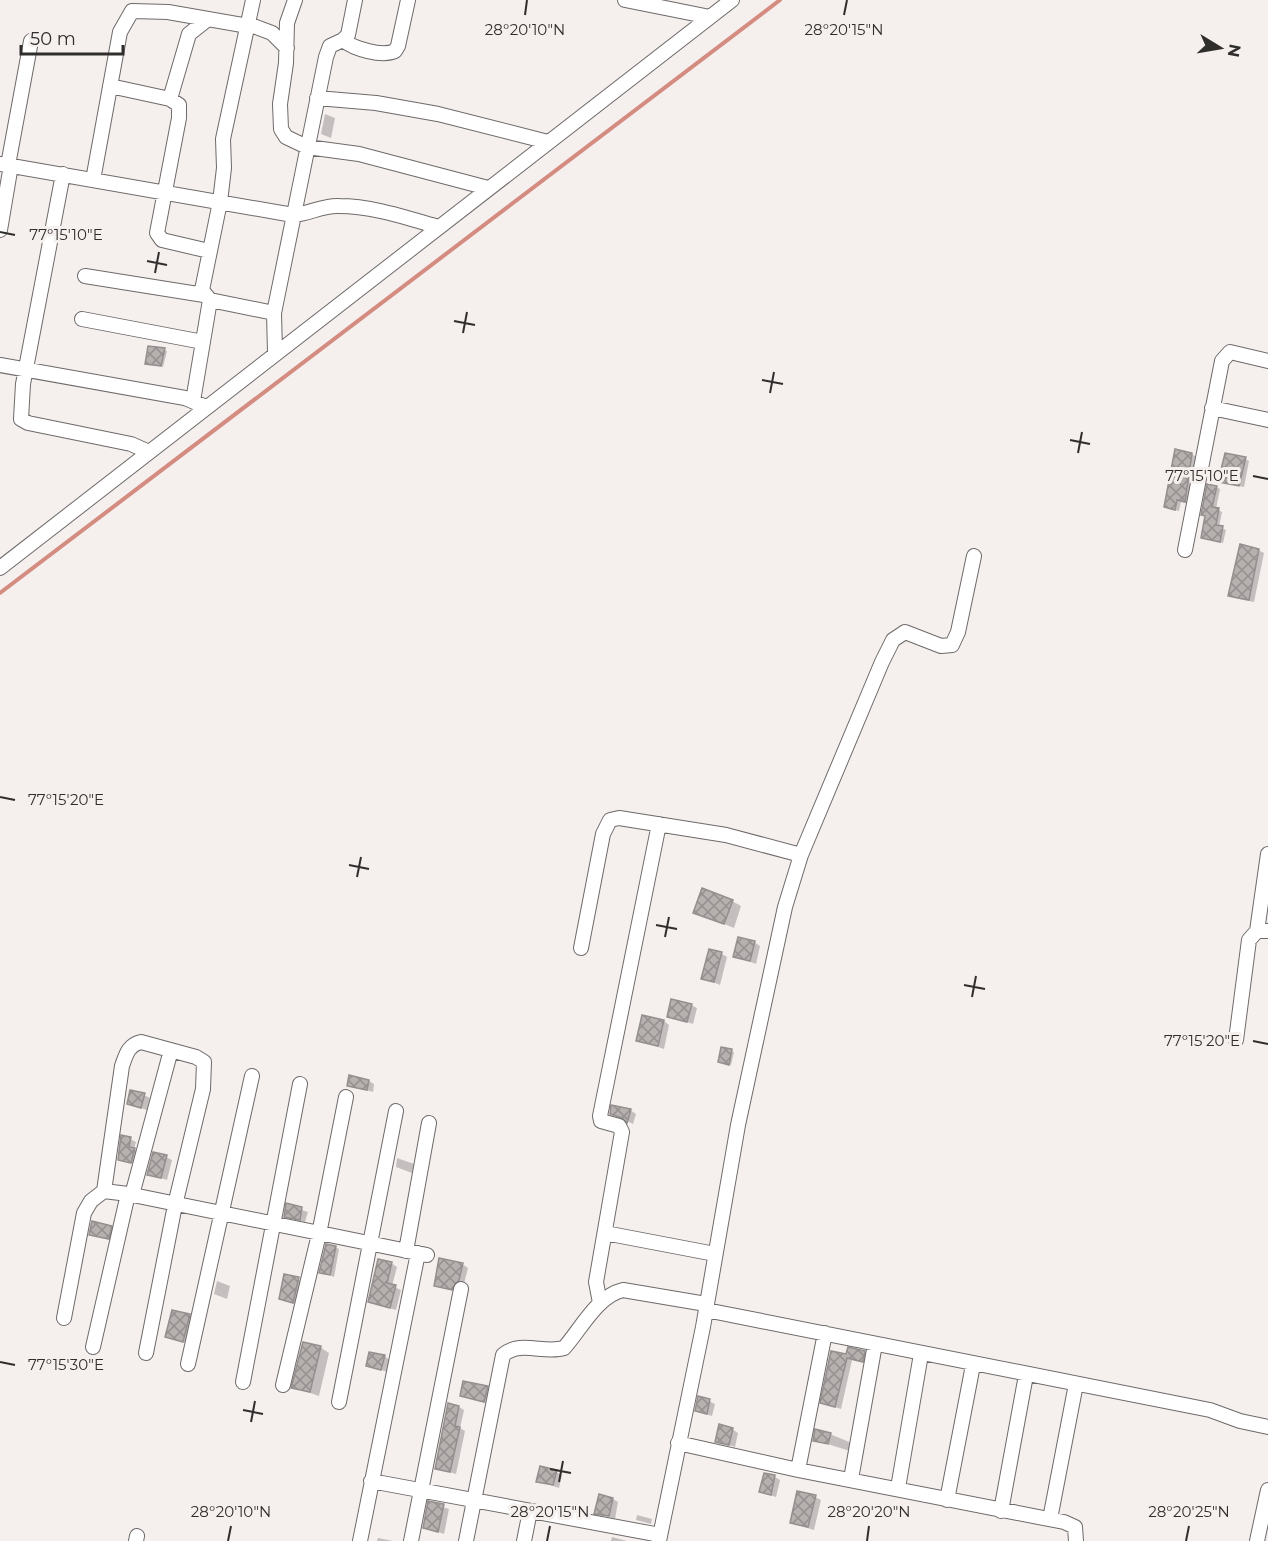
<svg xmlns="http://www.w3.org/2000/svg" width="1268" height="1541" font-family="Montserrat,sans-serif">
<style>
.shadow{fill:#0003}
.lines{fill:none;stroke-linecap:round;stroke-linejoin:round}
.stream{stroke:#d48b80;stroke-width:4}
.building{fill:url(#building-cross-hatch);stroke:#948f8e;stroke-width:1.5}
.street-casing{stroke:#6e6a69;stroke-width:16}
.street{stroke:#fff;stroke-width:14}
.ticks{fill:none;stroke:#302e2d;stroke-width:2}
.ticks-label{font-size:15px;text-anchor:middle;fill:#302e2d;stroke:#f5efee;stroke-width:6;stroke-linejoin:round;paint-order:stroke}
</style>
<defs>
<pattern id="building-cross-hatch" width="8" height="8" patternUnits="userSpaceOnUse" patternTransform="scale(1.5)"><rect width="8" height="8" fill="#b6b0af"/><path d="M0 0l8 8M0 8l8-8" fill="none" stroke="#94908f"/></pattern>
</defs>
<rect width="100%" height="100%" fill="#f5efee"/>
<!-- shadow -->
<path class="shadow" d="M325,114l10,4 -4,20 -10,-4z
M164,350l3,1 -4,16 -14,-3z
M1192,454l4,3 -6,47 -9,-2 -2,9 -9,-2 -4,-3z
M1245,459l4,2 -5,26 -20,-4z
M1216,487l4,2 -4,20 6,3 -3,15 7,3 -3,13 -20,-5z
M1258,550l6,3 -10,49 -20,-4 -5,-3z
M732,901l9,5 -7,22 -39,-16z
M754,942l6,4 -4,18 -21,-8z
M722,954l5,3 -7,28 -17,-7z
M691,1005l6,3 -4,16 -24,-8z
M664,1021l5,4 -5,24 -26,-9z
M722,1048l12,4 -3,13 -9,-2z
M369,1081l5,3 -1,8 -24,-7z
M144,1095l6,3 -3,12 -19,-6z
M630,1110l6,4 -3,10 -22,-11z
M130,1139l6,3 -2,7 6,4 -3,12 -18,-6z
M166,1157l6,3 -5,20 -19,-6z
M397,1158l17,6 -2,9 -16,-6z
M288,1205l20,7 -3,10 -20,-6z
M111,1227l6,3 -3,11 -23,-7z
M335,1247l4,2 -5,28 -13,-5z
M391,1263l6,4 -5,19 9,4 -5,20 -27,-8z
M462,1264l6,4 -4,16 -6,8 -23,-7z
M286,1276l19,6 -6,23 -19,-6z
M217,1281l13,5 -3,13 -13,-5z
M189,1315l6,4 -6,25 -22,-7z
M320,1347l9,6 -10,43 -26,-9z
M864,1352l5,3 -1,8 -16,-3 -11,49 -19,-6 25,-47z
M384,1356l6,4 -3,12 -19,-7z
M487,1388l6,3 -3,13 -29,-9z
M709,1401l6,3 -3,12 -16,-5z
M459,1407l5,3 -4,18 5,3 -9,43 -20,-6z
M732,1429l6,4 -3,14 -19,-6z
M830,1434l24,10 -1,8 -38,-12z
M556,1472l6,3 -3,13 -21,-7z
M775,1477l5,3 -4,17 -15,-5z
M815,1497l6,3 -7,30 -23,-7z
M613,1499l5,3 -3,17 -19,-6z
M429,1503l20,6 -5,25 -20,-7z
M637,1515l15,4 -1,5 -15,-4z
M612,1537l15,4h1h-17z
M378,1538l15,3h-16z"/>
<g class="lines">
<!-- stream -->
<path class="stream" d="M0,593l780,-593"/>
</g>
<!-- building -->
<path class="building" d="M148,346l17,2 -4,18 -16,-2z
M1175,449l17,4 -7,49 -8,-2 -2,10 -11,-3z
M1225,453l21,4 -7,29 -21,-4z
M1207,484l10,2 -5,21 7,1 -3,17 7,1 -3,16 -19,-4 4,-22 -4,-1z
M1240,544l19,5 -10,51 -21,-4z
M702,888l31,12 -9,24 -31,-11z
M738,937l17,4 -5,20 -17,-4z
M709,949l13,3 -8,30 -13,-3z
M671,999l21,5 -5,18 -20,-5z
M642,1015l22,5 -6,26 -22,-5z
M721,1047l11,2 -3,16 -11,-3z
M349,1075l20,5 -2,10 -20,-4z
M130,1090l15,3 -4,15 -14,-4z
M611,1105l20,4 -4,14 -5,-5 -12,-4z
M121,1135l10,2 -2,10 6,1 -4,15 -13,-3z
M153,1152l14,3 -6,23 -14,-3z
M286,1203l16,4 -2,13 -16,-3z
M92,1221l20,5 -3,13 -20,-4z
M326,1244l10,2 -6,29 -11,-2z
M439,1258l24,5 -4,17 -7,10 -18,-4z
M378,1259l14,3 -5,21 9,2 -6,23 -22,-6z
M284,1274l15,3 -6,26 -14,-4z
M172,1310l18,4 -7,28 -18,-5z
M303,1342l18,4 -11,46 -19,-4z
M848,1347l17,4 -2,11 -16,-4 -12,49 -15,-4 11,-52 15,3z
M369,1352l16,3 -4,15 -15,-4z
M463,1381l25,5 -4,16 -24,-6z
M698,1396l12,3 -3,15 -12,-3z
M448,1403l11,3 -4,20 5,1 -10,45 -15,-3z
M719,1424l14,4 -4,17 -14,-3z
M815,1429l16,4 -3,11 -15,-3z
M540,1466l17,4 -4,15 -17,-3z
M764,1473l11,2 -4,20 -12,-3z
M797,1491l19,4 -8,32 -18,-4z
M599,1494l14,4 -4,18 -15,-2z
M428,1501l16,3 -6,28 -15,-4z"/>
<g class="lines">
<defs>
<path id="street" d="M253,0l-30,139 1,29 -4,34 -18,88 8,10 64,13
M295,0l-8,23 -1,40 -6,41 1,25 5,8 21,10 52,7 129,34
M625,0l85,17
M248,24l24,9 15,15
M343,40c11,9 39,17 52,11l3,-5 10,-46
M110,86l60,13 9,6v13l-22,115 5,7 47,11
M317,98l59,5 62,11 110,28
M170,99l19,-65 19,-15
M0,164l293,51c16,-1 30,-10 46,-9 33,0 68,12 100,21
M8,165l23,-124
M63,174l-40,210 -2,35 7,4 103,21 18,8
M93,180l27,-148 12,-21 36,1 80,14
M0,230l11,-65
M85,276l119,19
M82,319l121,23
M275,353l-1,-40 52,-256 4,-11 13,-6 5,-5 7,-35
M0,365l185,33 21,9
M193,401l17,-101
M1212,408l56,12
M1185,550l37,-189 8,-9 38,9
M0,568l732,-568
M1257,931l11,-77
M581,948l22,-114 7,-14 9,-2 107,17 75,20
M1236,1040l13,-100 8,-9h11
M104,1191l18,-125c4,-11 6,-21 19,-24l55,15 8,5 -1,27 -28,116 -29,148
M132,1195l39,-145
M605,1233l110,21
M406,1251l23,-128
M600,1303l-4,-21 26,-150 -3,-6 -18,-5 -1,-5 59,-292
M706,1310l504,100 30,11 28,6
M64,1318l20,-105 7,-12 13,-10 24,3 299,61
M93,1347l35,-153
M188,1364l64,-288
M243,1382l57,-298
M283,1385l36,-151 27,-137
M339,1402l57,-291
M678,1443l120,27 266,52 11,5 1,14
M798,1470l27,-137
M851,1479l24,-135
M371,1481l289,54
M898,1488l23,-134
M947,1500l26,-135
M1001,1511l25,-136
M1050,1519l26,-135
M136,1541l1,-5
M360,1541l58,-288
M411,1541l50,-252
M466,1541l37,-186c17,-15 41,-1 61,-7 17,-19 33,-52 59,-58l83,14
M524,1541l6,-30
M659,1541l44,-214 35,-202 47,-218 16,-52 81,-193 11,-22 12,-8 36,14 11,-1 6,-13 16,-76
M1257,1541l11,-51"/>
</defs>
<!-- street casing -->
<use href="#street" class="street-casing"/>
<!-- street -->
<use href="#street" class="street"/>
</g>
<!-- ticks -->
<path class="ticks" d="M525,15l2,-15M844,15l3,-15M0,232l15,3M147,261l20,4M155,273l4,-21M454,321l21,4M463,333l4,-21M762,380l21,4M770,393l4,-21M1070,440l20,4M1078,453l4,-21M1253,476l15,3M0,797l15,3M349,865l20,4M357,877l4,-20M656,925l21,4M665,937l4,-20M964,985l21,4M972,997l4,-21M1253,1041l15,3M0,1362l15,3M243,1410l20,4M251,1422l4,-21M550,1469l21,4M559,1482l4,-21M228,1541l3,-15M547,1541l3,-15M867,1541l2,-15M1186,1541l3,-15"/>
<g class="ticks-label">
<text x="525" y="35">28°20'10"N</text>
<text x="844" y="35">28°20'15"N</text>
<text x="66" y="240">77°15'10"E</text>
<text x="1202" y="481">77°15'10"E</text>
<text x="66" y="805">77°15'20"E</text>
<text x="1202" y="1046">77°15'20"E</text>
<text x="66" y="1370">77°15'30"E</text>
<text x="231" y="1517">28°20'10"N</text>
<text x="550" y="1517">28°20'15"N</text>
<text x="869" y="1517">28°20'20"N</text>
<text x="1189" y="1517">28°20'25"N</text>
</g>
<!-- north arrow -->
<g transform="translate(1220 48) rotate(101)" stroke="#f5efee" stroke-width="4.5" paint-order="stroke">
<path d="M0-4.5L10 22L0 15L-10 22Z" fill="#302e2d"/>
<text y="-9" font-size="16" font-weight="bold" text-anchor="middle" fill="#302e2d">N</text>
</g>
<!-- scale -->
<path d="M21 45v9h102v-9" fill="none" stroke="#302e2d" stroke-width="3"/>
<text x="30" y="45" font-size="18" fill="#302e2d" stroke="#f5efee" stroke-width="4.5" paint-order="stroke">50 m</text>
</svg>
